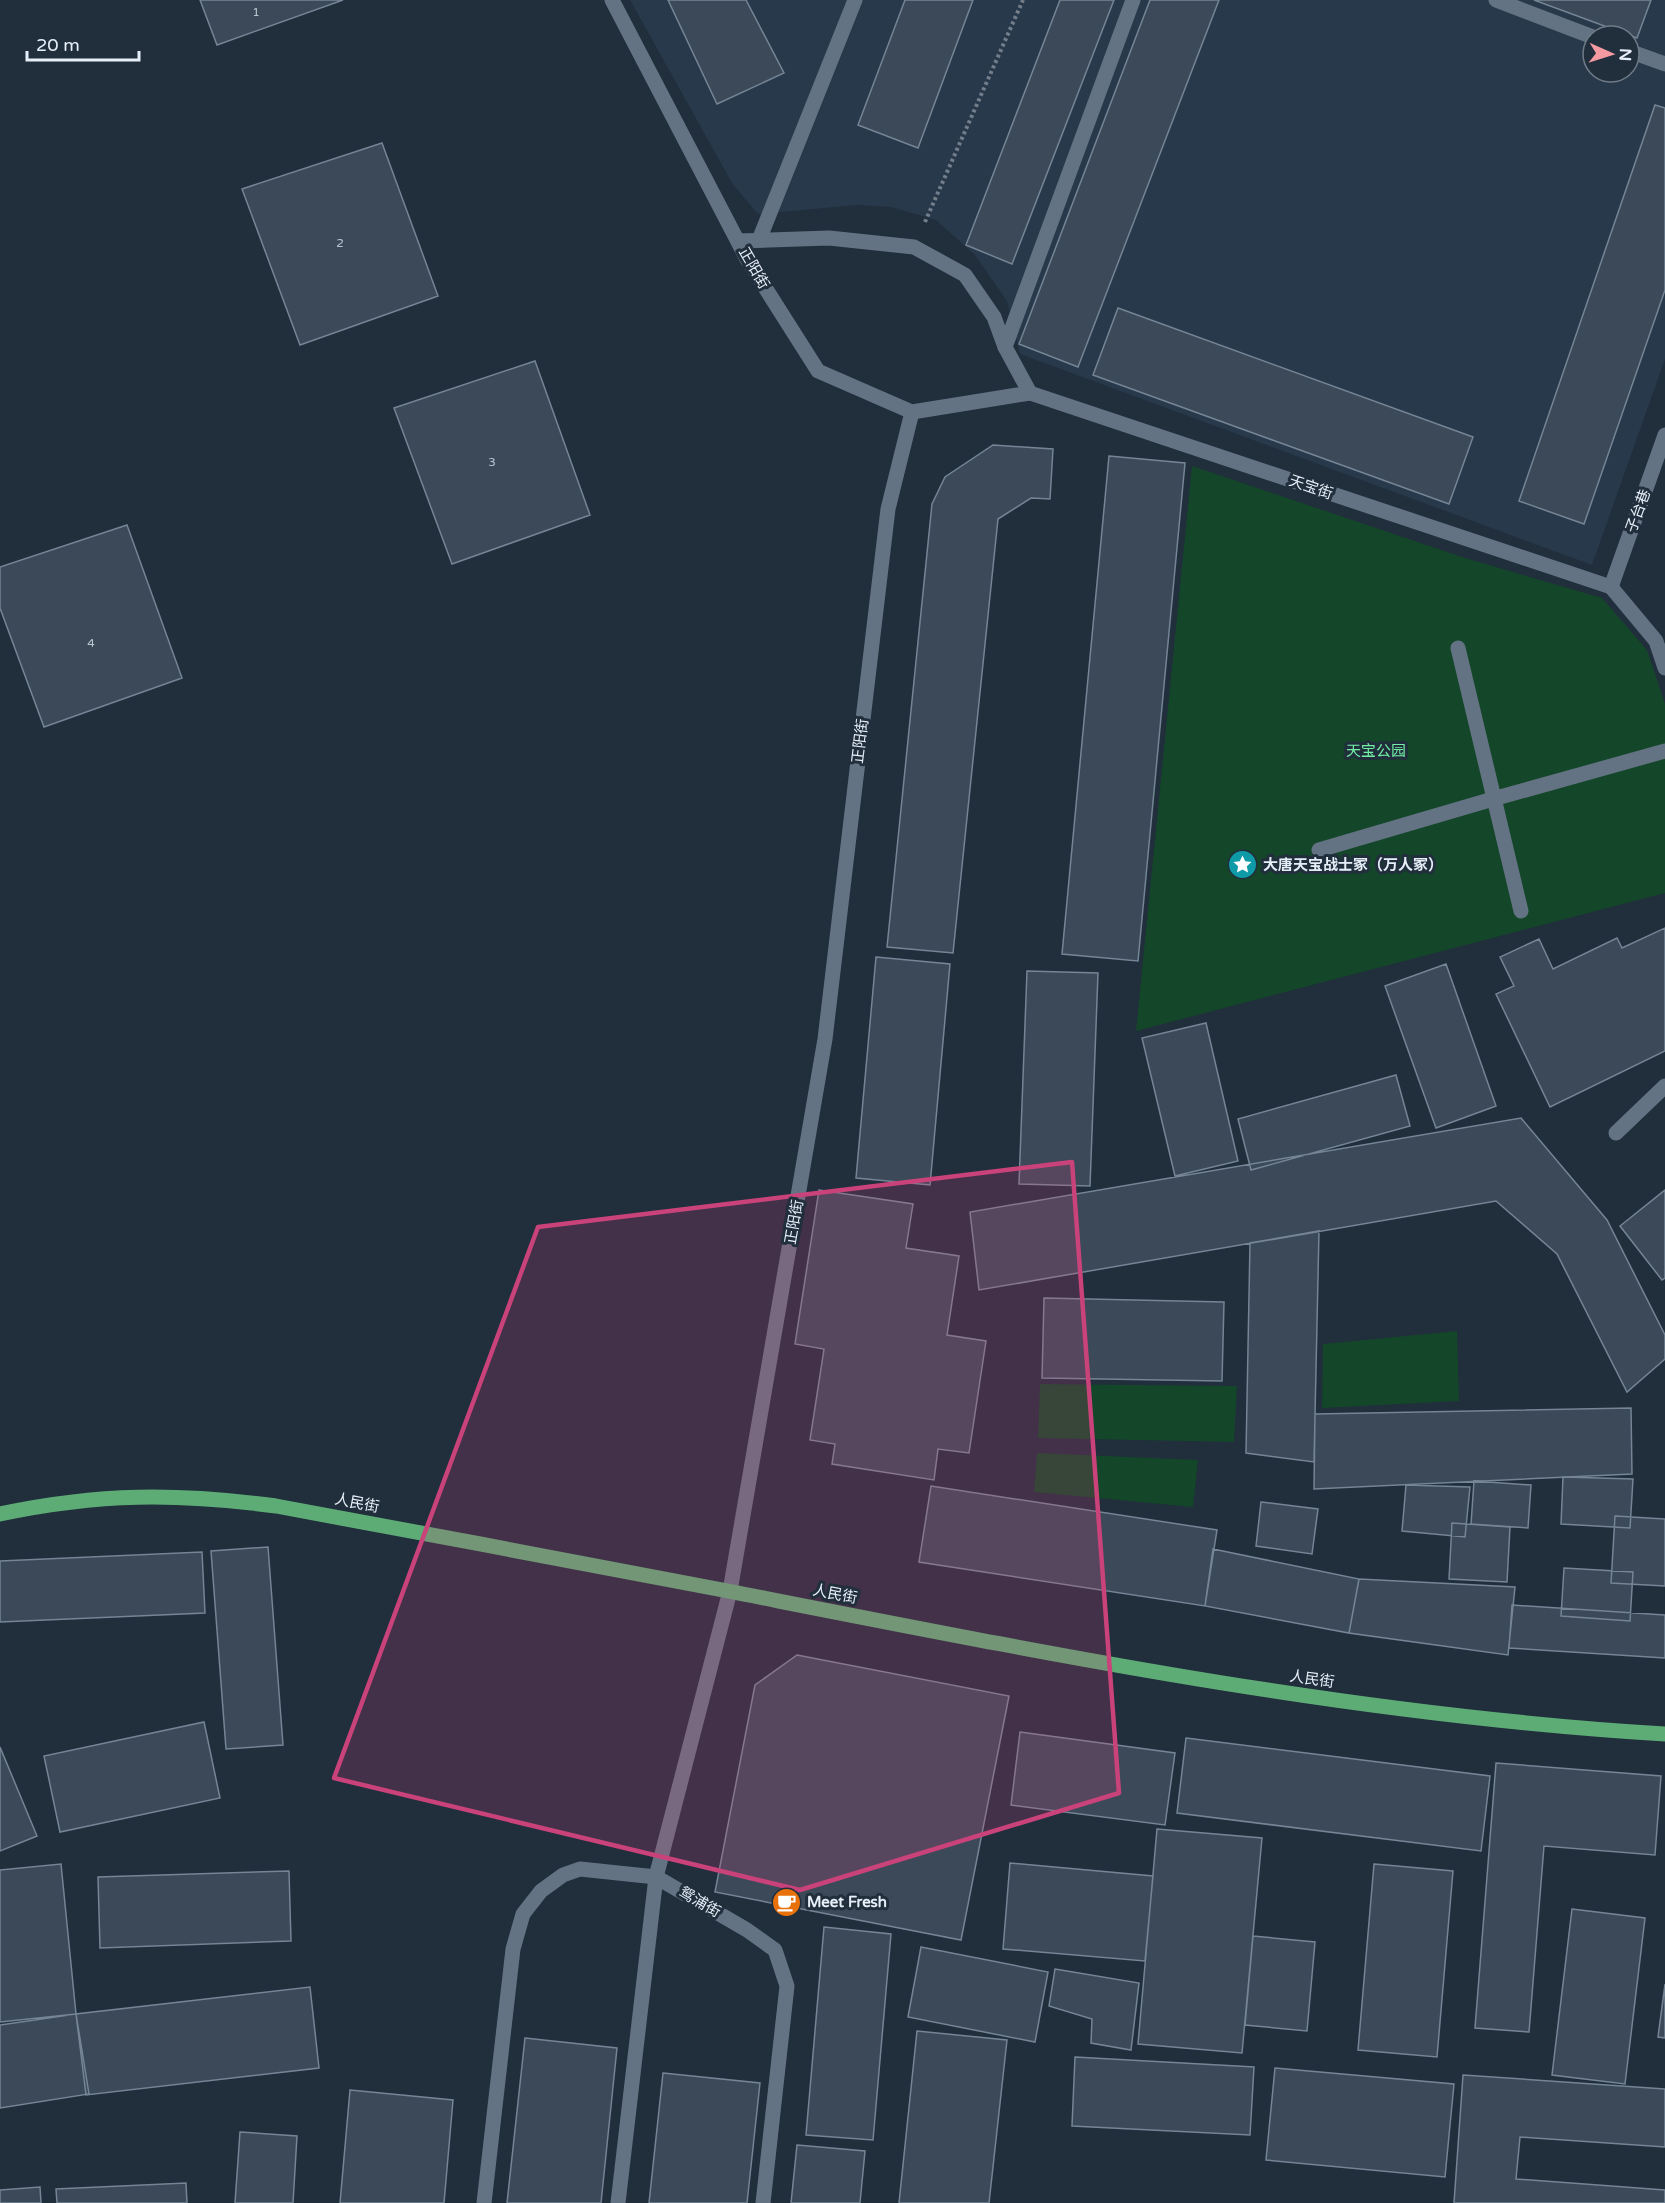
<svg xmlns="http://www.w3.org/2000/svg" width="1665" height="2203" font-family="'Varela Round','Noto Sans SC',sans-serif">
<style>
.built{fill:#28394c;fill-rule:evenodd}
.green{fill:#14462a}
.building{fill:#3b4958;stroke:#758595;stroke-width:1.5}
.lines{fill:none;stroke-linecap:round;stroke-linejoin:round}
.path{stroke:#737e8a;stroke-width:4;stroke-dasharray:3 3;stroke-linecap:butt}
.service{stroke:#647383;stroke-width:15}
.minor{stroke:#647383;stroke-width:15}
.tertiary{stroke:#647383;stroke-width:15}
.primary{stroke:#5dac76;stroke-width:15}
.marked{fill:#c9437a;fill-opacity:0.2;stroke:#c9437a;stroke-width:4.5;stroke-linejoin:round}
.labels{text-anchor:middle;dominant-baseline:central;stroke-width:6;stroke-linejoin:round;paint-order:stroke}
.number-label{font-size:12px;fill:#bbc6d0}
.street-label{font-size:15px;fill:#e6eff8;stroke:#212e3c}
.park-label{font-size:15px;fill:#71f0a3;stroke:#212e3c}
.poi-label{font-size:15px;font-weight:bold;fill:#e6eff8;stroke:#212e3c;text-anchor:start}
</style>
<rect width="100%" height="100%" fill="#212e3c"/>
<!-- built -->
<path class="built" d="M630,0h1035v359l-73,206 -572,-211 -13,-53 -32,-46 -39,-35 -45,-13 -35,-2 -98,9 -26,-31zM1593,36h36v36h-36z"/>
<!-- green -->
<path class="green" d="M1192,466l273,92 137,40 45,52 18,54v189l-529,138z
M1457,1331l2,70 -137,7 1,-64z
M1040,1384l197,2 -3,56 -196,-4z
M1037,1453l161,7 -5,47 -159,-15z"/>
<!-- building -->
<path class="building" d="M200,0h143l-126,45z
M668,0h78l38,73 -67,31z
M905,0h68l-55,148 -60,-23z
M1060,0h54l-102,264 -46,-19z
M1150,0h69l-141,367 -59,-23z
M1534,0h117l-14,38z
M1655,105l10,3v182l-81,234 -65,-23z
M382,143l56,153 -138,49 -58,-156z
M1118,308l355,129 -24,67 -356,-129z
M535,361l55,154 -138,49 -58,-156z
M993,445l60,4 -3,50 -19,-1 -33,21 -45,434 -66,-6 45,-443 13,-27z
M1109,456l76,7 -47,498 -76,-7z
M127,525l55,153 -138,49 -44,-119v-41z
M1665,928v123l-115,56 -54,-113 18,-8 -14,-29 39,-18 14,30 64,-31 5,10z
M876,957l74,7 -20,221 -74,-7z
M1446,964l50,142 -60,22 -51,-142z
M1027,971l71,2 -8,213 -71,-2z
M1206,1023l32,138 -63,15 -33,-138z
M1396,1075l14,51 -159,44 -13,-51z
M1521,1118l86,102 58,115v24l-38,33 -70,-138 -61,-53 -517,89 -9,-78z
M819,1190l94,14 -7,44 53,8 -12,79 39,6 -17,112 -31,-4 -4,31 -102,-16 3,-20 -25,-4 14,-91 -29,-5z
M1665,1190v88l-3,2 -42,-54z
M1319,1231l-5,231 -68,-9 4,-210z
M1044,1298l180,4 -2,79 -180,-3z
M1631,1408l1,66 -318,15 1,-75z
M1563,1477l70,2 -3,49 -69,-4z
M1474,1481l57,4 -3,43 -57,-4z
M1406,1485l64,2 -5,50 -63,-6z
M931,1486l286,44 -12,76 -286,-44z
M1261,1502l57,7 -6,45 -56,-8z
M1615,1516l50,3v67l-54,-3z
M1452,1523l58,4 -3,55 -58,-3z
M268,1547l15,198 -57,4 -15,-198z
M1213,1549l146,30 -10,54 -144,-27z
M202,1552l3,61 -205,9v-61z
M1564,1568l69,4 -3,49 -69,-5z
M1359,1579l156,8 -7,68 -159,-22z
M1512,1605l153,10v43l-156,-10z
M797,1655l212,41 -48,244 -246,-48 40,-207z
M204,1722l16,76 -160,34 -16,-76z
M1020,1732l155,21 -10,72 -154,-20z
M1186,1738l304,38 -9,75 -304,-38z
M0,1747l37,89 -37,15z
M1496,1763l165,13 -6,79 -111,-9 -15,186 -54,-4z
M1157,1829l105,9 -20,215 -104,-9z
M1010,1863l143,13 -8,85 -142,-12z
M61,1864l15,150 -76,8v-152z
M1374,1864l79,7 -16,186 -79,-7z
M289,1871l2,70 -191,7 -2,-71z
M1572,1909l73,9 -20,166 -73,-9z
M824,1927l67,7 -18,206 -67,-5z
M1253,1936l62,6 -8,89 -62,-6z
M921,1947l127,25 -13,70 -127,-25z
M1055,1969l84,14 -8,67 -40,-7 1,-24 -43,-13z
M1665,1984v54l-7,-1z
M310,1987l9,81 -233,27 -10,-81z
M76,2014l13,80 -89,14v-83z
M917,2031l90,9 -18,163h-90z
M525,2038l92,10 -16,155h-94z
M1075,2057l179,10 -4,68 -178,-9z
M1275,2068l179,16 -9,93 -179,-17z
M663,2073l97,10 -13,120h-98z
M1463,2075l202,14v58l-145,-10 -4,42 149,11v13h-211z
M350,2090l103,10 -9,103h-104z
M240,2132l57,4 -4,67h-58z
M797,2145l68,6 -5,52h-69z
M186,2183l1,20h-130l-1,-14z
M40,2187l1,16h-41v-13z"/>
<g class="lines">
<!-- path -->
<path class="path" d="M925,222l98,-222"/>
<!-- service -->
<path class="service" d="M738,241l91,-3 85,9 51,28 29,42 11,30 25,46
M1458,648l63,263
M1319,850l174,-51 172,-48
M1616,1133l49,-47"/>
<!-- minor -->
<path class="minor" d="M1496,0l97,37
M1629,51l36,13
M759,240l96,-240
M1005,347l128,-347
M1611,587l54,-152
M730,1591l-74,286 91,53 28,20 12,36 -24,217
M484,2203l29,-254 10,-35 18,-23 22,-16 17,-6 76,8 -38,326"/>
<!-- tertiary -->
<path class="tertiary" d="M612,0l135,259 71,112 94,41 -24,97 -63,530 -95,552
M912,412l118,-19 581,194 45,54 9,27"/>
<!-- primary -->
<path class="primary" d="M0,1514c99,-21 176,-21 276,-8 151,28 301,56 452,85 311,61 619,124 937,143"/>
</g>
<!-- marked area -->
<path class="marked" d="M1072,1162l47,631 -319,97 -466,-112 204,-551z"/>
<!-- icons -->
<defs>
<symbol id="sight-disc" viewBox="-11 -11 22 22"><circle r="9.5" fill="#0f9aa8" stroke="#212e3c"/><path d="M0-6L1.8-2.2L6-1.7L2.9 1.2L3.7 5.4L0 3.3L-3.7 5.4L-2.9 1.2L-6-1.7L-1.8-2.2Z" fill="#fff"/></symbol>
<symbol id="cafe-disc" viewBox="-11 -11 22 22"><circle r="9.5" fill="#e8710a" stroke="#212e3c"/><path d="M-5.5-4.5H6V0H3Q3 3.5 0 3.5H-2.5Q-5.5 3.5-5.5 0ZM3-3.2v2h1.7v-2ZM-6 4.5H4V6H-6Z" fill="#fff"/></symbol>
</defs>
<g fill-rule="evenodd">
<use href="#sight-disc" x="1226" y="848" width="33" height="33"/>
<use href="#cafe-disc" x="770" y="1886" width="33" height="33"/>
</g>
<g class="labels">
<!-- number labels -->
<g class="number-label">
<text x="256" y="12">1</text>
<text x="340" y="243">2</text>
<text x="492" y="462">3</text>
<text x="91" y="643">4</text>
</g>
<!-- street labels -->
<g class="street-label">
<text transform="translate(754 268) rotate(60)">正阳街</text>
<text transform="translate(1311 487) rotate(19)">天宝街</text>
<text transform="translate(1638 511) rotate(-70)">子台巷</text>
<text transform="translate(860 741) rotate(-83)">正阳街</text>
<text transform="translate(794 1222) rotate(-80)">正阳街</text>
<text transform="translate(357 1503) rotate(11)">人民街</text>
<text transform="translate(835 1594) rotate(11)">人民街</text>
<text transform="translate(1312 1679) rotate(8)">人民街</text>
<text transform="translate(700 1902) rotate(30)">鸳浦街</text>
</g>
<!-- park labels -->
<g class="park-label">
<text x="1376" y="751">天宝公园</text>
</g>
<!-- poi labels -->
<g class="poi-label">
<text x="1263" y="865">大唐天宝战士冢（万人冢）</text>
<text x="807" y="1902">Meet Fresh</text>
</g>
</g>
<!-- north arrow -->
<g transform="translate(1611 54) rotate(93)"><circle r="28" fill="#212e3c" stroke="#707b87" stroke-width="1.5"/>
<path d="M0-4.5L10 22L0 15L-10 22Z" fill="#f49aa0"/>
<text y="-9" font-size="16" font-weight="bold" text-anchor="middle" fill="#e6eff8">N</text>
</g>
<!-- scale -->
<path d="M27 51v9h112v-9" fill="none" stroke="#e6eff8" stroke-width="3"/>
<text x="36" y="51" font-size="18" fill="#e6eff8" stroke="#212e3c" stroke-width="4.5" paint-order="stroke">20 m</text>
</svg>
